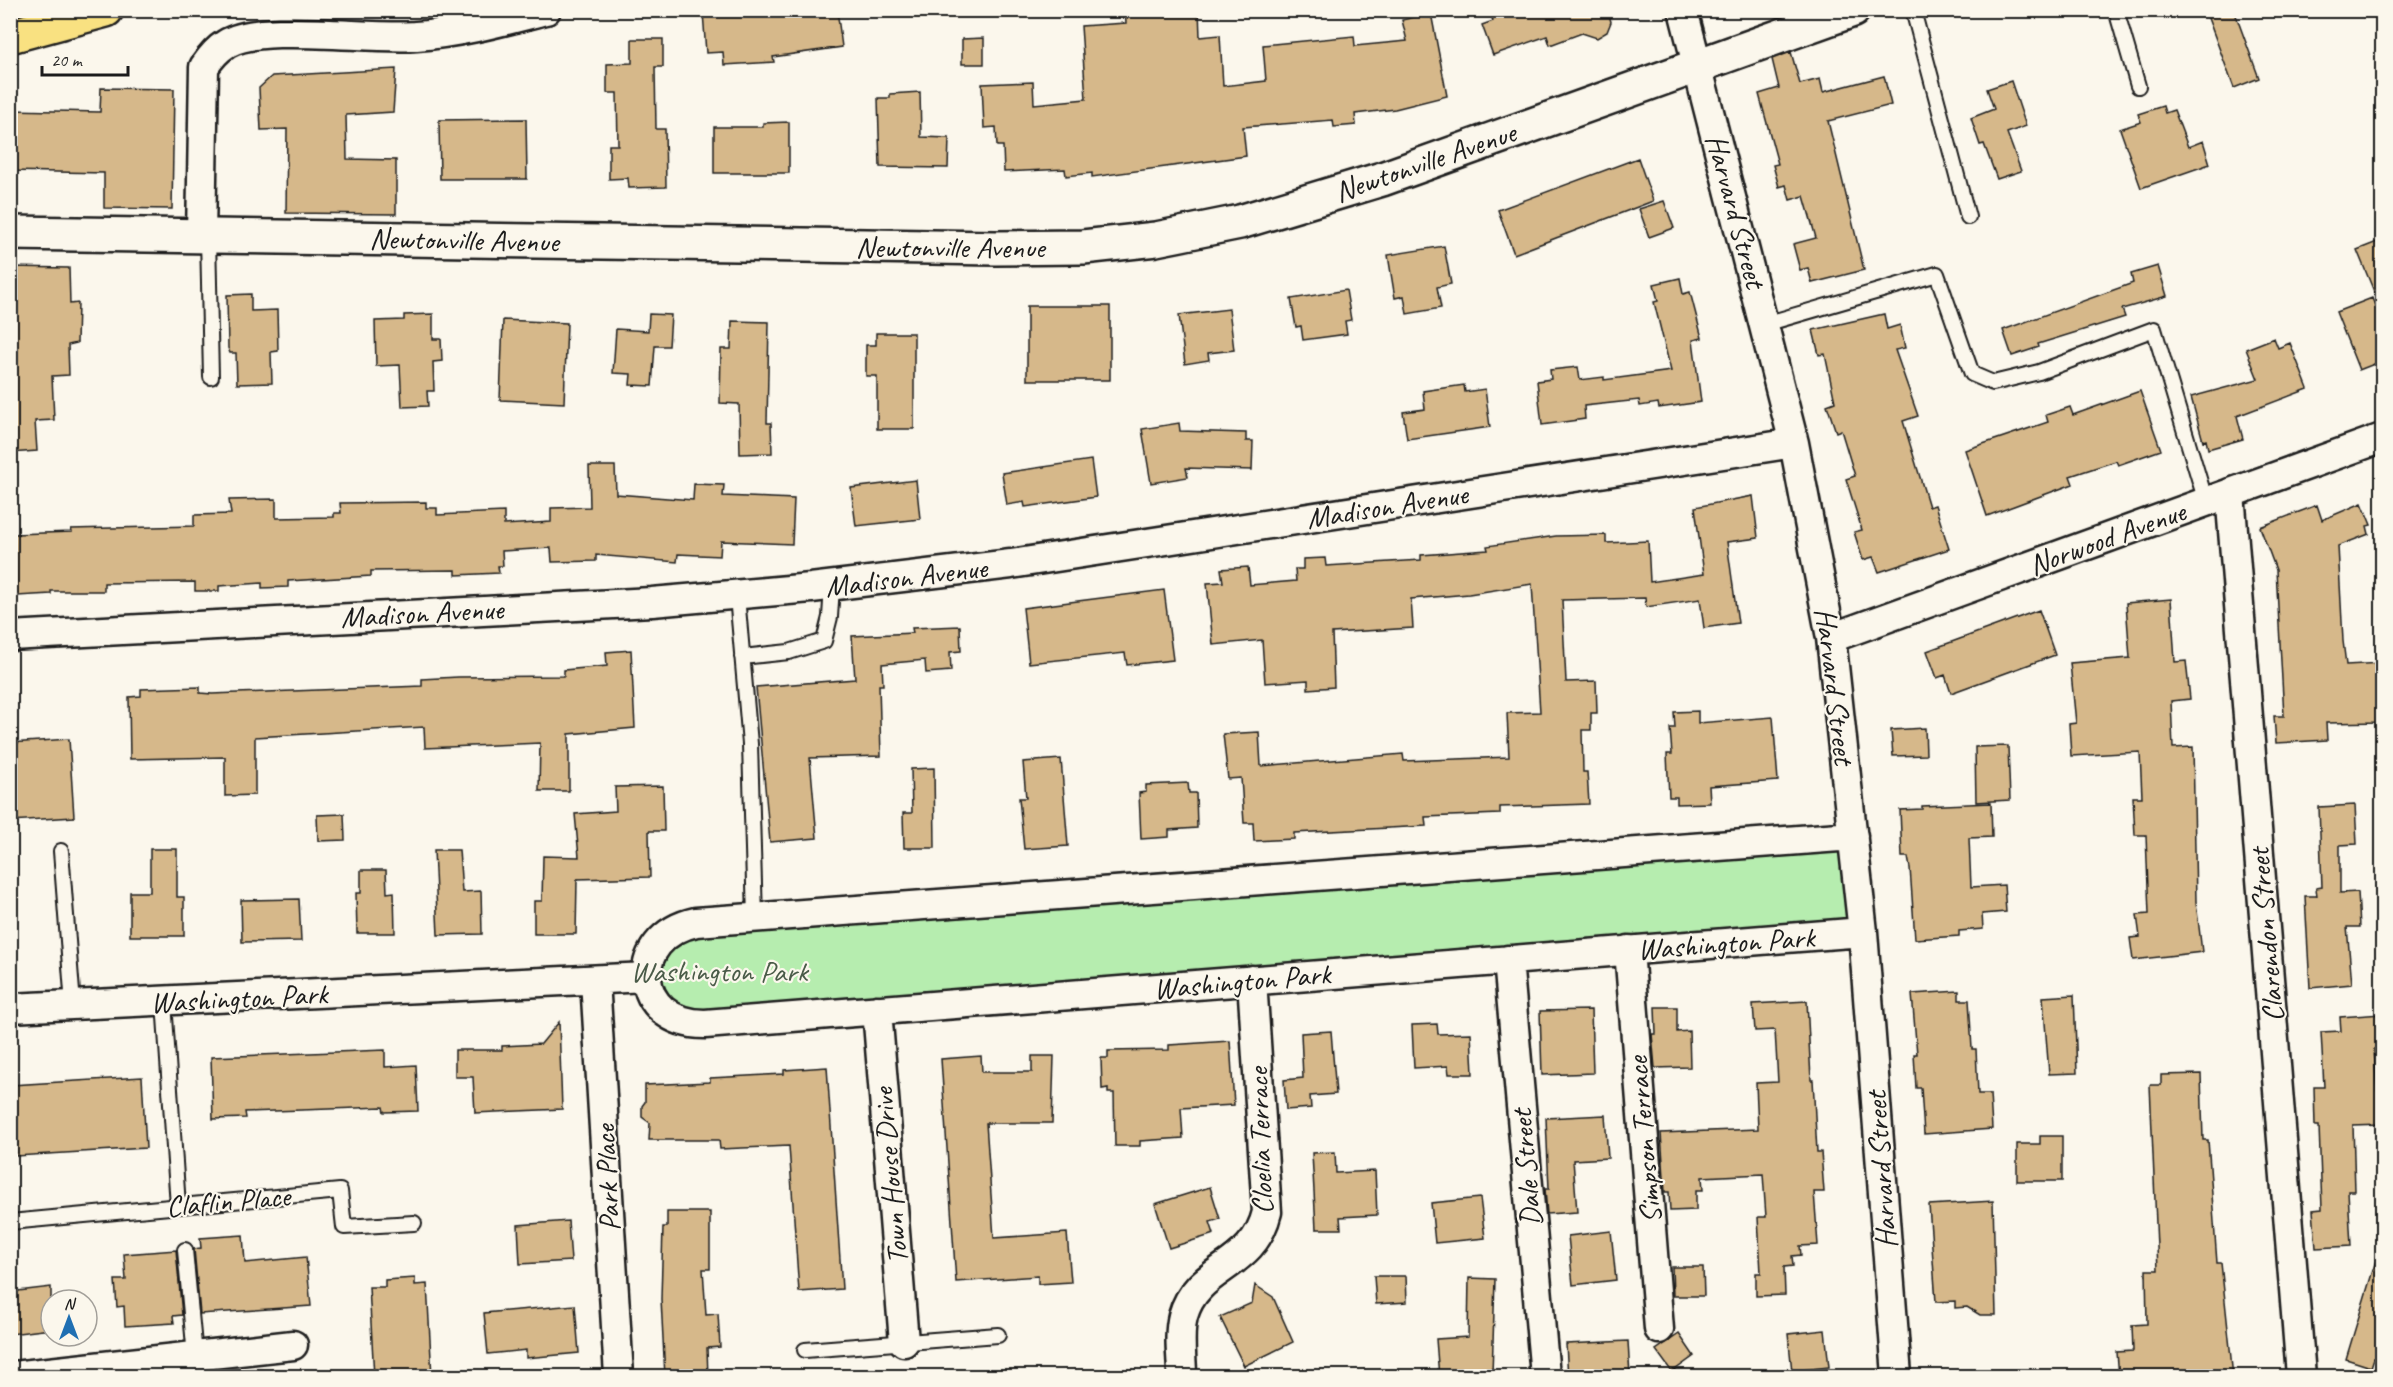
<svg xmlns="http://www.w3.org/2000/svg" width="2393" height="1387" font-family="Caveat,sans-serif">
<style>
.green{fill:#b6edaf;stroke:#698466;stroke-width:1.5}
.building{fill:#d6b88a;stroke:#1c1c1c;stroke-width:1.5}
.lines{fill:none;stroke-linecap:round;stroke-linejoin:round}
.lane-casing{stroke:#1c1c1c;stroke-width:18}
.street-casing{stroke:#1c1c1c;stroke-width:33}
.secondary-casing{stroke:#1c1c1c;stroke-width:38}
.highway-casing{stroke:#1c1c1c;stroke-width:38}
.lane{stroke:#fbf7ec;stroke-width:14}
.street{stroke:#fbf7ec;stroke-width:28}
.secondary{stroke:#fbf7ec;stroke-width:33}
.highway{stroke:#f9e181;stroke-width:33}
.labels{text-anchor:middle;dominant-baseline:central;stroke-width:4.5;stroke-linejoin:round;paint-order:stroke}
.street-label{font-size:30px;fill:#1c1c1c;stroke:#fbf7ec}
.park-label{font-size:30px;fill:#4a5b48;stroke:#fbf7ec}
</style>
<rect width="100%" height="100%" fill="#fbf7ec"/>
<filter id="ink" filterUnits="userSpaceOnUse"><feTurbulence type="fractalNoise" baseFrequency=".0167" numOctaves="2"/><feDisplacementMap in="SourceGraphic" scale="12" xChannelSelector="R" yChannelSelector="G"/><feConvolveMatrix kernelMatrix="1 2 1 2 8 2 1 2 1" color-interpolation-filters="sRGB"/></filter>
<g filter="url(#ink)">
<!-- green -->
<path class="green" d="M1853,836l10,96 -1194,84 -18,-64 12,-17z"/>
<!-- building -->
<path class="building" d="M721,10h116l5,37 -69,10 1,5 -50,3 -1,-13 -17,1 -3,-41z
M1125,10h74l1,27 20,-2 3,51 43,-5 -3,-36 91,-9 1,10 52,-5 -5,-21 29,-7 16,83 -52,13 -40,5 1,11 -22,2 -1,-7 -90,7 3,29 -154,21v-4l-26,3 -1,-7 -61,3 -1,-26h-6l-1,-19 -12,1 -2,-44 51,-2 1,22 52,-5 -5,-73 45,-3z
M1489,10h119l3,12 -4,10 -10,6 -15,-5 -32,12 -3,-9 -54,19 -11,-30 11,-4z
M2205,10h29l25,68 -25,10z
M984,38v26h-22v-25z
M632,39h31v28h-8l1,62h9l1,58 -37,1 -1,-10 -19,1v-34h9l-1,-52h-10v-29l25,-1z
M1791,52l9,32 20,-5 3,13 61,-16 7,29 -63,16 36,149 -52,13 -4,-15 -8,2 -7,-26 23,-6 -12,-42 -14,4 -4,-15 -7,2 -6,-22 5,-1 -19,-70 20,-6 -7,-29z
M396,69l-3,43 -47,3 1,44 49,1v54l-110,-1 1,-84 -26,1 -2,-42 13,-12z
M2011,81l15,45 -19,7 14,38 -24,8 -13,-35 -4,1 -9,-27 23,-9 -7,-20z
M101,88l73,1 -2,120 -68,-1v-35l-94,-2v-61l90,2z
M920,92l1,45 28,1 -1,30 -68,-1 -2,-69h12v-4z
M2163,106l2,7 9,-3 14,37 15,-6 7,23 -69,24 -21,-59 21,-7 -3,-8z
M526,119l1,60h-87l-1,-59z
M789,122v51h-75v-46h49v-4z
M1638,158l15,43 -139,53 -16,-44z
M1664,201l10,27 -25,9 -10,-28z
M2382,240v71l-25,-61z
M1444,246l7,38 -14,3 4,21 -34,6 -3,-18 -9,2 -7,-43z
M2158,266l9,30 -45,13 3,8 -87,27 1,3 -27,9 -9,-26 130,-47 -2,-9z
M10,267l59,1 1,36 8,-1 -1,40 -9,2 1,30 -17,1 2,44 -19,1 2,30 -27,2z
M1680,278l3,16 7,-2 12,46 -9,2 8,62 -42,6 -1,-5 -18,3 -1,-6 -55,6 1,13 -43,6 -5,-44 14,-2 -1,-9 28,-3 2,13 24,-3v3l67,-9 -17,-69 4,-1 -4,-17z
M1346,290l5,30 -6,1 2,13 -44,6 -2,-14 -5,1 -5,-28z
M251,294v17l26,-1 1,41 -7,1 1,31 -35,1 -1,-31h-6l-2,-5 -1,-53z
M2372,298l10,26v37l-23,9 -23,-58z
M1027,306h83v74h-83z
M1229,309l5,41 -26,3 1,7 -24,4 -6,-49z
M433,314v25h8l1,22 -9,1 1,29h-7l1,15 -26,1 -2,-42 -24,1 -1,-45 29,-1v-5z
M649,314l22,1 -2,31h-14l-3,40 -22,-1 1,-11 -18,-1 3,-44 32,2z
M1884,314l3,15 13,-4 5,23 -10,2 23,66 -15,5 26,86 6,-2 14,44 -70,23 -6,-15 -10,3 -9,-28 8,-2 -16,-51 9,-3 -14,-46 -5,2 -9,-27 8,-3 -10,-48 -6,1 -6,-25z
M503,320l64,3 -3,80 -64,-3z
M732,321l37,1 -2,101h4l1,30 -32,1 -1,-50 -19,-1 1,-54h10z
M876,333h38v96h-37v-53h-11v-31h10z
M2274,338l4,10 12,-5 18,46 -71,27 6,23 -35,10 -2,-9 -3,1 -12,-44 67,-18 -12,-30z
M1464,385l1,7 20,-3 5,38 -83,12 -4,-27 22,-3 -2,-18z
M2140,391l21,59 -43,15 -2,-4 -46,15 3,8 -86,32 -22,-66 83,-28 -2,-7 24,-8 3,8z
M1179,423l1,8 66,2v8h7l-1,29 -66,-2 2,9 -37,6 -9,-54z
M1091,460l5,37 -71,10 -1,-5 -17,3 -5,-32z
M589,466h26l1,28 77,6 1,-16 30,1 -1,11 71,3 -2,45 -71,-3 -1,15 -42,-2 -1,8 -81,-7v6l-44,1 -1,-14 -49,3 1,15h-5l1,7 -43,2v-5l-85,1v5l-83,5v6l-26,1v-5l-43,3v5h-24v-9l-91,1v8h-53v3l-34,2 -3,-62 58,-2 -1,-3 123,-3v-11l37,-1 -2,-14 47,-1v19l58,-1v-4h7l-1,-10 86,-1v6h11v7l67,-3v13l47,-3v-14l39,-1z
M916,480l4,39 -64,7 -5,-38z
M1753,496l5,42 -31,4 11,81 -34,5 -4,-29 -54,8 -1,-9 -83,2 4,82 30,-1 1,32h-6v17h-9l1,42h4l2,32 -89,3v7l-75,3 1,9 -132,7v6l-40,2 -1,-18h-9l-3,-45 -13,1 -5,-45 36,-2 2,34 142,-12 1,7 105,-4 -2,-44 33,-1 -8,-128 -63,10 -58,5 2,29 -81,5 2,54 -26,2v-9l-43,3 -3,-43 -49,5 -6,-62 16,-1 -2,-13 27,-2 2,18 46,-4 -1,-12h8v-10l22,-1 1,8 95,-6v-5l67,-5 -1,-4 69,-10 50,-1v8l42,-2 2,41 54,-8 -9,-67z
M2362,503l9,22 -4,1 2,8 -31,12 5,95 3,24 36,-2v59l-56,1 1,17 -51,3 -2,-27h10l-8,-146 -16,-43 57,-22 5,15z
M1164,590l9,70 -46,5 -2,-12 -96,10 -6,-55z
M2171,599l4,63 11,-1 4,38 -19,2 2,47 20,-1 3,155 6,50 -69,8 -3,-22 10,-1 -3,-22 12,-1 -3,-79h-11l-2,-38h9l-2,-45 -69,4 -2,-32 7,-1 -6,-60 60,-5 -4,-55z
M2039,610l16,45 -104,38 -6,-18 -8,3 -10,-27z
M960,626l1,25 -11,1 1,19 -25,2 -1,-13 -43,4 1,21h-4l2,71 -71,2 7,80 -47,4 -14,-155 99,-8 -3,-43 61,-3 -1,-5z
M631,650l4,78 -66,6v57h-30l1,-48 -115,5 -1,-21 -169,10v58l-30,1v-39l-95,2 -1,-62 12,-1v-7l59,-2v6l12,1 210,-8v-7l36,-2 106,-1v-6l43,-4 -1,-14z
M1698,711v12l75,-6 5,64 -69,5 1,17 -33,1v-7h-8l-2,-43h5l-2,-26h5l-1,-16z
M1925,728l1,27 -33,1 -2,-26z
M69,739l5,78 -64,4v-78z
M2008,746l2,54 -34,2 -1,-55z
M1061,759l7,87 -44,3 -5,-51h7l-3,-36z
M934,768l1,80h-31l-1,-35h9l-1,-44z
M1188,783l1,10h7l1,35 -28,2v7l-28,2 -2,-46 7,-1v-7z
M663,786l1,45h-15l1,46 -73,2 -1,55h-42v-33h8l1,-45 36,1 -4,-43 41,-3 -1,-24z
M1991,803l1,34 -23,1 2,49 33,-2 2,27 -24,2 1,15 -24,2v5l-44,3 -5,-71 -2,-11h-6l-2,-47 22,-1v-3z
M2355,805l2,39 -17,1v48l18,-1 2,35h-13l5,57 -42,4 -5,-92h12l-1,-8 6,-1 -3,-80z
M344,814l1,26 -27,1 -1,-26z
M150,849h27v48h7v39h-54v-44h20z
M434,850h25l3,42 19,-1 1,43 -44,1z
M361,870h25l1,23 7,-1 1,41h-38l-1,-40h5z
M299,899l2,42 -59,1 -1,-42z
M1959,991v9h10l3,49h4l2,45h12l2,35 -68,5 -3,-46h-5l-2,-34h3l-5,-60z
M2074,995l3,78 -28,1 -6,-77z
M1807,1001l4,79h2l4,72h4l3,40h-10l4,53 -18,1 1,9 -9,1 1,10 -9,1 1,28 -29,1v-23h5l-3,-56h8l-3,-43 -61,3 1,13h-7v20l-26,1 -1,-19h-4l-4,-59 97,-4 -2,-46 22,-1 -3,-52 -20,1 -2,-27z
M1655,1007h22v25l12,-1 1,36 -35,1 -3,-34h4z
M1591,1010l2,63 -51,2 -2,-64z
M2382,1014v34l-8,1 3,42h5v33l-29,1 2,66h-7l3,55 -35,2 -3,-38 9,-1 -3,-83h-4l-1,-39h10l-3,-55 20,-1 -1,-14z
M559,1022l3,87 -87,4 -2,-36h-18v-27h47v-4l39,-2z
M1437,1024l1,10 33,-1 2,41h-24l-1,-8 -34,2 -2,-43z
M1331,1031l5,63 -26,2 1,12 -25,2 -2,-30 19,-2 -2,-45z
M1230,1041l4,64 -53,3 2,30 -43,3v5h-25l-1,-53h-6v-5l-6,1 -1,-31h7v-7l61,-1v-5z
M385,1050v17l31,-2 2,46 -34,1 -1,-5 -138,5 1,6 -33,1 -2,-62z
M981,1056l1,16h50v-16h22l-2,67h-66l8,115 73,-5 4,49 -33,2v-8l-82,6 -15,-223z
M827,1067l15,222 -43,3 -10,-146 -69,3 -1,-9h-70l1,-17 -8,-6v-11l3,-4v-17l65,-3v-4l74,-4v-4z
M2201,1074l2,66h5l9,123h4l12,114h-114l-2,-25 16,-1 -1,-26 15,-1 -1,-54h12l-8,-185h11v-10z
M142,1077l4,71 -130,8 -5,-71z
M1605,1115l3,43 -35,2 4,52 -30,2 -2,-25h4l-3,-71z
M2040,1136h22v45h-45v-37h23z
M1335,1152l1,21 39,-2 2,44 -37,2 1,12h-25l-4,-76z
M1210,1187l10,32 -10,3 4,12 -45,14 -14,-44z
M1480,1198l5,40 -50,5 -4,-40z
M1993,1201l3,114h-16l-13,-8 -12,1v-7l-19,1 -7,-97z
M667,1212h43v57h-7l3,46 12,-1 2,33 -13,1 1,29h-43l-4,-78 2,-72h4z
M568,1221l3,40 -51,3 -2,-39z
M1611,1231l5,49 -43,5 -5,-49z
M243,1235l2,28 61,-6 5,49 -111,8 -6,-65 7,-1 -1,-10z
M176,1250l6,65 -9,1 1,7 -49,3 -1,-20 -7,1 -2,-27h11l-2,-26z
M2377,1257l5,1v102l-8,-2 -3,9 -25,-8z
M1672,1267h31l1,29h-31z
M1374,1276h32l1,26 -31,2z
M415,1278v7l12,-1 5,93h-58l-5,-90h16v-7z
M1469,1278l26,1 -3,95 -53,3 -3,-38 32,-2z
M1255,1285l18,12 20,45 -49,24 -24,-49 32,-14z
M51,1287v42l-41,5v-42z
M575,1305l4,48 -53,5v-8l-38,4 -4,-41z
M1825,1330l4,37 -37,4 -4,-37z
M1679,1334l15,22 -22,16 -16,-22z
M1628,1341l2,36h-62l-2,-33z"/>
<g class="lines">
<defs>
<path id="lane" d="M1913,10l55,207
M2116,10l22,76
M208,236l3,141
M1765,324l172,-50 35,100 21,9 46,-11 115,-43 52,173
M737,596l13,148 5,174
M742,657l47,-5 35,-11 6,-24 2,-31
M61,851l12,154
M164,1002l14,204
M10,1222l330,-31 4,36 70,-4
M185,1250l10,106
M805,1350l193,-15"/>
<path id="street" d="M1683,10l111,433 37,195 32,294 34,444
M201,236l3,-169c6,-9 12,-17 22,-23 34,-22 144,-4 190,-8 44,-3 87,-15 130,-26
M2230,493l71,883
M10,636l642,-34 159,-14 200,-24 783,-121
M1831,638l551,-200
M1853,836l-1157,86c-70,15 -64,102 9,102l1158,-92
M1629,950l30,379
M1508,960l37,416
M595,980l24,396
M10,1008l637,-31
M877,1010l27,332
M13,1376l280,-31
M1182,1376c0,-19 -4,-40 1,-60 14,-51 70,-46 84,-104l-15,-232"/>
<path id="secondary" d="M10,233l985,15 88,-1 73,-8 84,-17 142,-43 471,-169"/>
<path id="highway" d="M10,36l96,-26"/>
</defs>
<!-- lane casing -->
<use href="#lane" class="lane-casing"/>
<!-- street casing -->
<use href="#street" class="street-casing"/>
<!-- secondary casing -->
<use href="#secondary" class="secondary-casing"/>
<!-- highway casing -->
<use href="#highway" class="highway-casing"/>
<!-- lane -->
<use href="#lane" class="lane"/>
<!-- street -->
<use href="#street" class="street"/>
<!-- secondary -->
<use href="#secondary" class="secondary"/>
<!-- highway -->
<use href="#highway" class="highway"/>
</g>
</g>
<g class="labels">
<!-- street labels -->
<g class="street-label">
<text transform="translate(1425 162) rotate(-19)">Newtonville Avenue</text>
<text transform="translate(1736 211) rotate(75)">Harvard Street</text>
<text transform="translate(464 240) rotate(1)">Newtonville Avenue</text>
<text x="950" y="247">Newtonville Avenue</text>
<text transform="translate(1387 506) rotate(-9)">Madison Avenue</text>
<text transform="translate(2107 538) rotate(-20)">Norwood Avenue</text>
<text transform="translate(906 577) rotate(-7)">Madison Avenue</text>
<text transform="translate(422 613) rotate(-3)">Madison Avenue</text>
<text transform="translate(1835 686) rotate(83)">Harvard Street</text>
<text transform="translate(2266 935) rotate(-95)">Clarendon Street</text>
<text transform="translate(1726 943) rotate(-4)">Washington Park</text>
<text transform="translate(1242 981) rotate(-5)">Washington Park</text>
<text transform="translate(239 998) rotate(-3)">Washington Park</text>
<text transform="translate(1644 1140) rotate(-95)">Simpson Terrace</text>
<text transform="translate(1260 1141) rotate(-92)">Cloelia Terrace</text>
<text transform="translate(1526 1168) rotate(-95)">Dale Street</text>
<text transform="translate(1881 1170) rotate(-94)">Harvard Street</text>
<text transform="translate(890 1176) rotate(-95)">Town House Drive</text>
<text transform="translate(607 1178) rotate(-93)">Park Place</text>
<text transform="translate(228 1201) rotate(-5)">Claflin Place</text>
</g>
<!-- park labels -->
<g class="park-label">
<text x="719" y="971">Washington Park</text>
</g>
</g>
<!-- margin -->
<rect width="2393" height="1387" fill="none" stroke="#fbf7ec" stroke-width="36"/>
<rect x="18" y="18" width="2357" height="1351" fill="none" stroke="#1c1c1c" stroke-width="2" filter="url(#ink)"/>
<!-- north arrow -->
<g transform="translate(69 1318)"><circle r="28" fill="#fbf7ec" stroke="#a29f99" stroke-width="1.5"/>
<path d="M0-4.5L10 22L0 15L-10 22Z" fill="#1f6fb2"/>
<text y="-9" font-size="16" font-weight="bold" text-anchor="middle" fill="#1c1c1c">N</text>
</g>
<!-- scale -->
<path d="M42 66v9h86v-9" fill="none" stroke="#1c1c1c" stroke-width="3"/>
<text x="51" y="66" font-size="18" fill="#1c1c1c" stroke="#fbf7ec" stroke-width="4.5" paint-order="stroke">20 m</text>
</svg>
